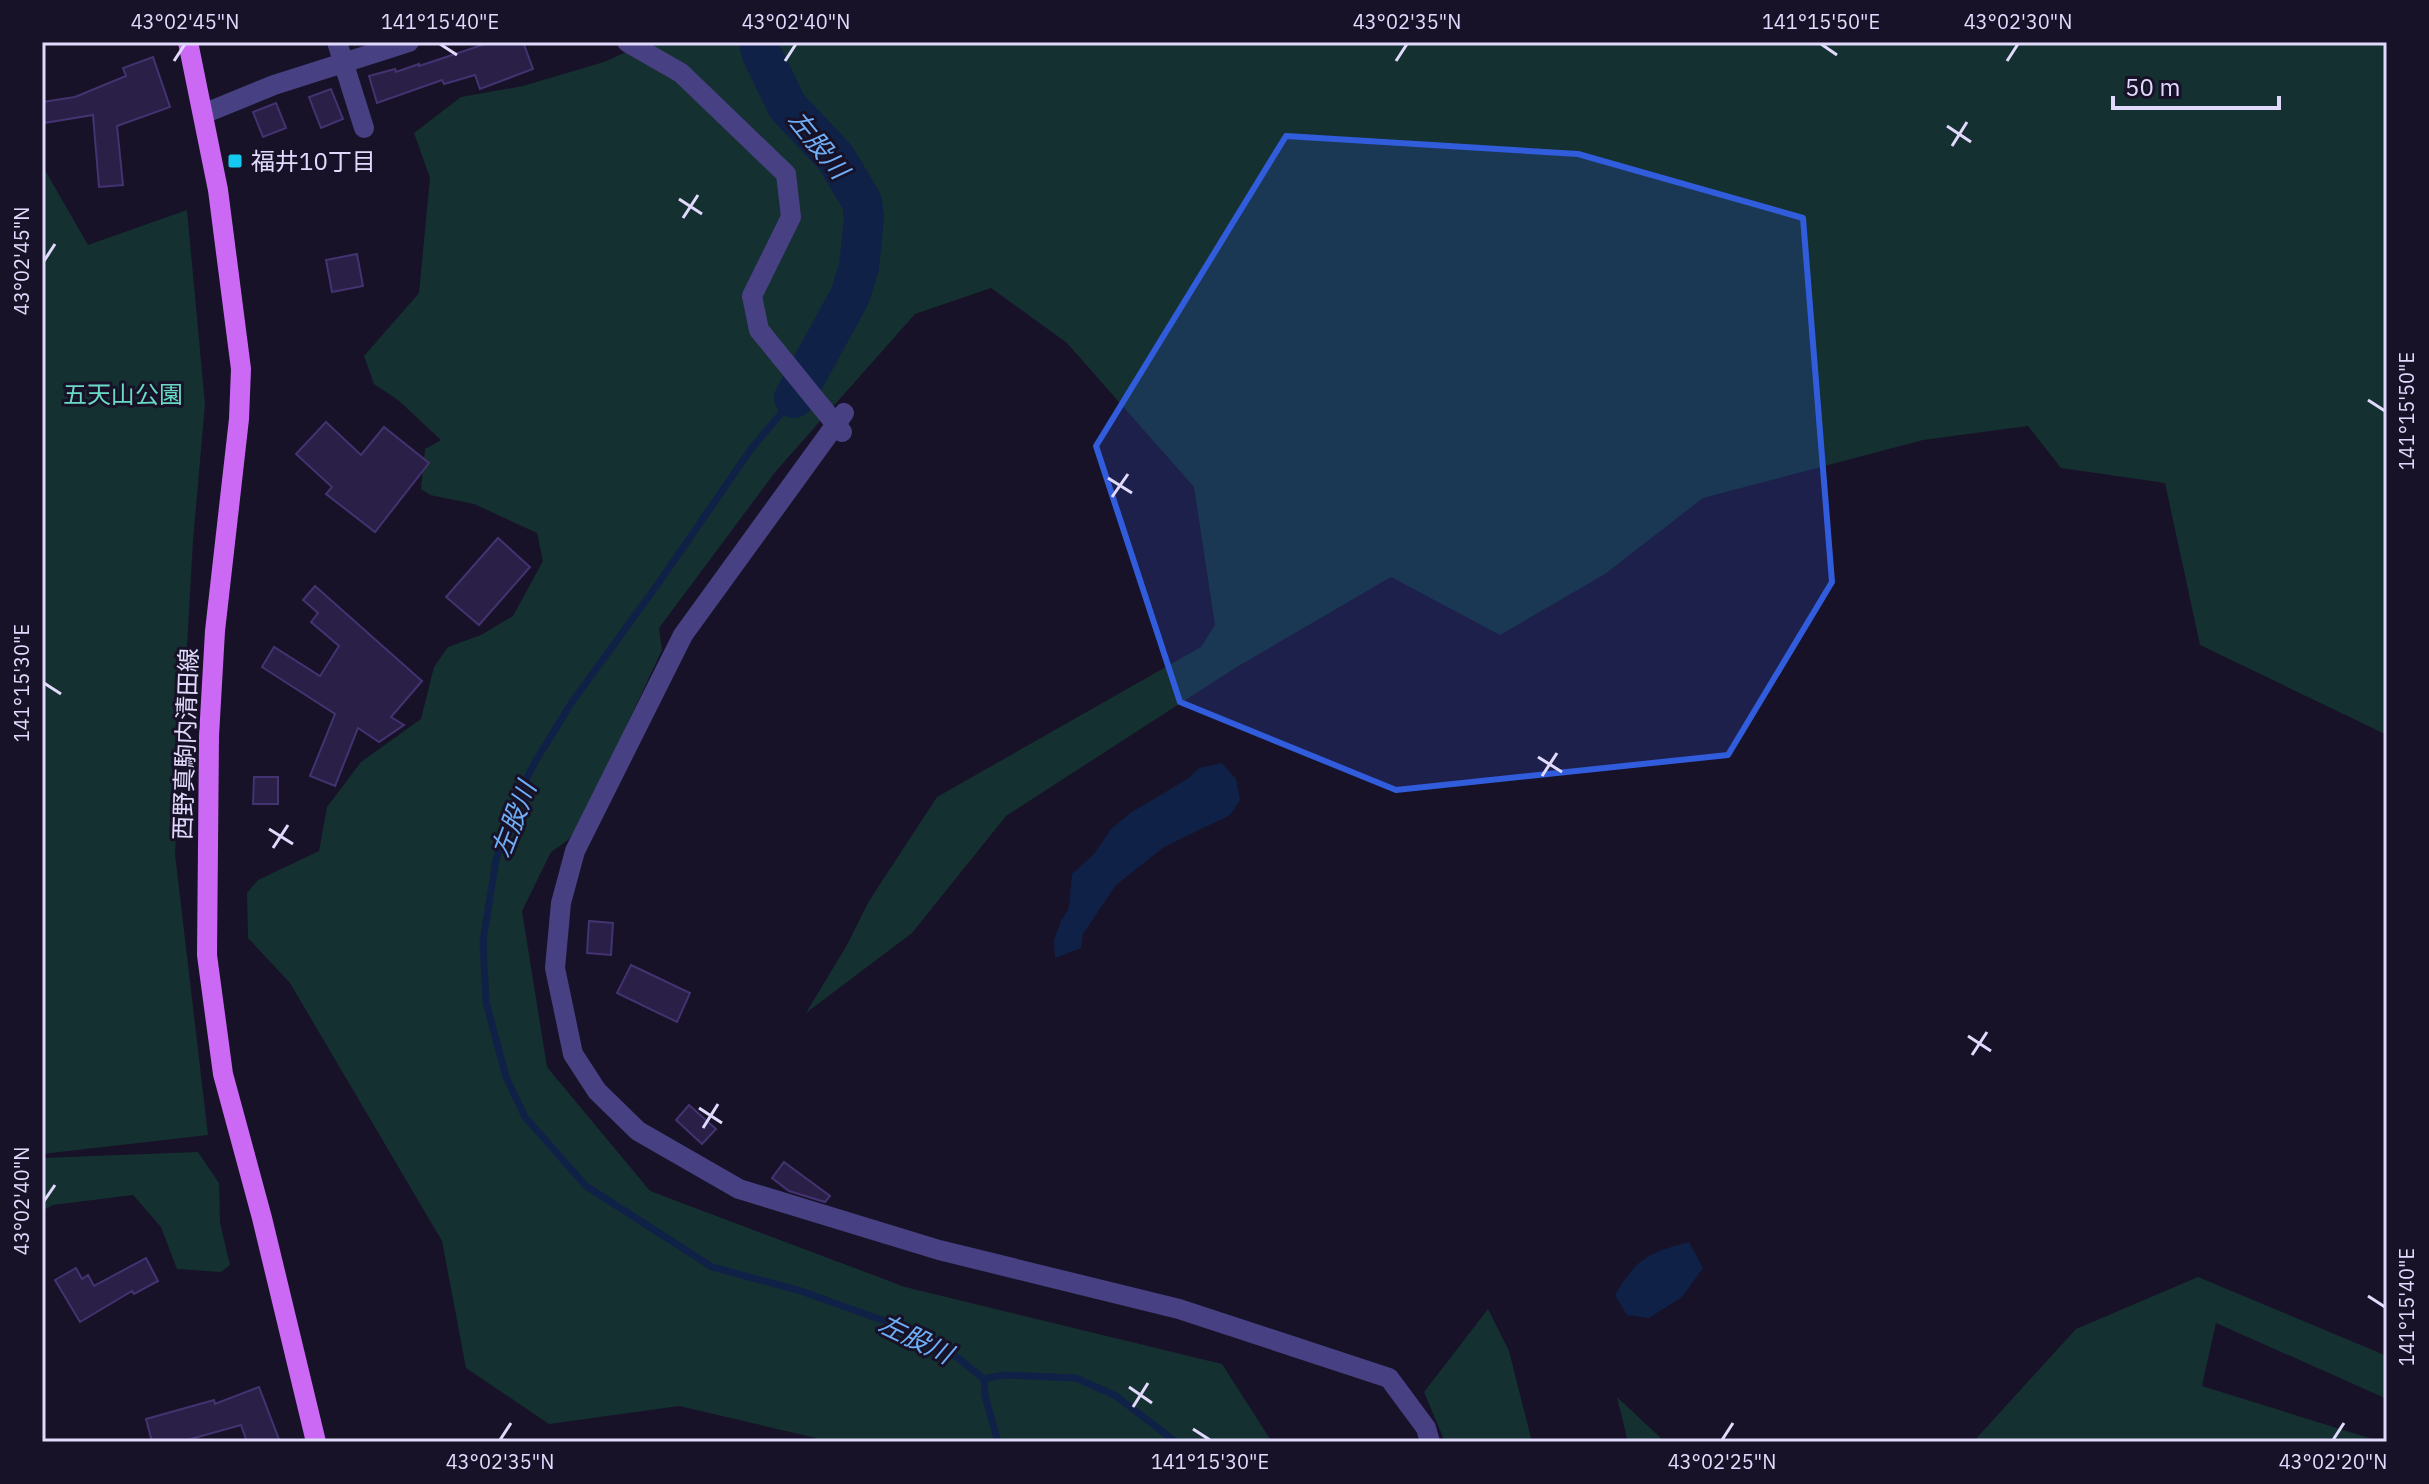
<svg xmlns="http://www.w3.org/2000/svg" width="2429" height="1484" font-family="'IBM Plex Sans','Noto Sans JP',sans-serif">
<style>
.green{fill:#153031}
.water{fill:#102148}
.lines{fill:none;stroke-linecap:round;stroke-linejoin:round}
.stream{stroke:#102148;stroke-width:7}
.river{stroke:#102148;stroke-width:40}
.building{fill:#2a1f47;stroke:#433371;stroke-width:2}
.street{stroke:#474083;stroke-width:20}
.primary{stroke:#cb69f5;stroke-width:20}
.street-bridge{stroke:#474083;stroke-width:20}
.marked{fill:#315cdc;fill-opacity:0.2;stroke:#315cdc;stroke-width:6;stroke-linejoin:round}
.ticks{fill:none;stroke:#e1dafd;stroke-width:3}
.poi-dot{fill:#14caf0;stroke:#171227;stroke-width:3}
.labels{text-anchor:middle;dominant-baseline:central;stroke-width:6;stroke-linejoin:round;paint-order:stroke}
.poi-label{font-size:24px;fill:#e1dafd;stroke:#171227;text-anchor:start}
.park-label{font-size:24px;fill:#6ad9c5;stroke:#171227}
.street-label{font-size:24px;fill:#e1dafd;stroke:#171227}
.water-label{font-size:26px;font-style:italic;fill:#6faef6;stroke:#171227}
.neatline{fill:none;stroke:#e1dafd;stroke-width:3}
.ticks-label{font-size:20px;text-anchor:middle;fill:#e1dafd}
</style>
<rect width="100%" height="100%" fill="#171227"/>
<!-- green -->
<path class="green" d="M648,42h1739v693l-187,-90 -35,-162 -104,-15 -33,-42 -105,14 -220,58 -98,76 -105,61 -109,-58 -156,91 -229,148 -94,117 -106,80 41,-68 22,-44 68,-104 264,-150 14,-22 -21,-138 -127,-144 -76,-55 -76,26 -139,157 -117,157 3,22 -82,175 -12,15 -17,12 -29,59 25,156 103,124 255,96 317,77 50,78h-456v-4l-137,-32 -130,18 -83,-56 -24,-127 -152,-258 -42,-45 -1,-45 11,-13 61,-29 8,-44 34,-45 60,-43 13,-52 14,-20 33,-12 32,-19 30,-55 -6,-28 -63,-29 -44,-9 -9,-6 4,-40 16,-9 -43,-40 -24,-16 -10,-28 55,-63 11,-115 -16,-45 47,-36 62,-11 81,-24z
M42,165l46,80 99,-35 18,194 -12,137 -18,313 33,281 -166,19z
M198,1152l21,31 1,40 10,42 -9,7 -44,-3 -16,-42 -28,-32 -80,10 -11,6v-53z
M2198,1277l189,79v43l-171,-76 -14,63 180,56h-409l103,-113z
M1488,1309l21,42 23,91h-87l-21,-50z
M1617,1397l48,45h-37z"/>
<!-- water -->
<path class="water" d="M1222,763l14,16 4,21 -10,15 -66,32 -48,38 -33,49 -2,14 -26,10 -1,-18 7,-19 8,-13 3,-34 22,-20 17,-25 18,-15 60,-36 10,-10z
M1689,1242l14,26 -21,29 -33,21 -22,-3 -12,-20c22,-37 33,-42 74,-53z"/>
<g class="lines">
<!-- stream -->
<path class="stream" d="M794,398l-43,51 -91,132 -88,121 -37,60 -17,34 -22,64 -13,81 3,61 20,75 19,40 61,69 126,81 89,24 92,33 65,34 26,21 1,17 13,46
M984,1379l20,-4 72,3 40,18 60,46"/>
<!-- river -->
<path class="river" d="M759,42l2,10 26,54 49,52 26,44 2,16 -5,49 -9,29 -56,102"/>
</g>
<!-- building -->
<path class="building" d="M491,42h32l10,27 -53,20 -5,-14 -31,9 -2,-4 -65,23 -8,-27 26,-7 1,3 23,-8v2z
M153,57l17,50 -53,19 6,59 -24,2 -6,-72 -49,8 -2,-21 33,-5 51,-21 -3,-8z
M331,89l12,30 -22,9 -12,-31z
M276,103l10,25 -23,9 -10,-25z
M357,254l6,32 -31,6 -6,-32z
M326,422l35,33 23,-28 45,36 -54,69 -49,-38 6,-7 -36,-33z
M498,538l32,29 -51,58 -33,-28z
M315,586l107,95 -31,36 13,8 -25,17 -21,-14 -23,58 -25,-10 25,-62 -73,-47 12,-20 46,29 19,-30 -28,-24 7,-9 -15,-13z
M254,777h24v27h-25z
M589,921l24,2 -2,32 -24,-2z
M631,965l59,28 -13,29 -60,-29z
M689,1105l27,24 -14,15 -26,-24z
M784,1162l46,34 -5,6 -36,-11 -17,-13z
M146,1258l12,23 -24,13 -2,-3 -52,31 -25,-42 21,-12 6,11 6,-4 6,11z
M259,1387l21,55h-33l-6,-17 -61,17h-28l-6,-23 68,-19 1,4z"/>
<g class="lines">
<!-- street -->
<path class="street" d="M337,42l27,86
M627,42l54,31 105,101 5,43 -39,79 7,34 5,6
M203,114l71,-29 135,-43
M844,413l-161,222 -108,216 -14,52 -6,65 18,86 24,37 41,40 101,58 200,61 240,59 210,69 37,50 4,14"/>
<!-- primary -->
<path class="primary" d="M188,42l30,148 23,179 -2,50 -24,212 -6,105 -2,219 16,119 39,144 54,224"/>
<!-- street-bridge -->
<path class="street-bridge" d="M764,336l78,96"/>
</g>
<!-- marked area -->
<path class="marked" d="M1286,136l292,18 225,64 29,364 -104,173 -332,35 -216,-88 -84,-256z"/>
<!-- ticks -->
<path class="ticks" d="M440,44l17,11M1821,44l16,11M174,61l11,-17M785,61l11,-17M1396,61l11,-17M2007,61l11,-17M1947,126l24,16M1952,146l15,-24M679,199l23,15M683,218l15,-23M44,261l11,-17M2368,400l17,11M1108,478l24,15M1112,497l16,-23M44,683l17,11M1538,757l24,15M1542,776l15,-23M269,829l24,15M273,848l15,-23M1968,1036l23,15M1972,1055l15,-23M699,1108l23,15M703,1128l15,-24M44,1201l11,-16M2368,1296l17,11M1129,1387l23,16M1133,1407l15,-24M1193,1429l17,11M500,1440l11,-17M1722,1440l11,-17M2333,1440l11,-17"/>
<!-- markers -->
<rect class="poi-dot" x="227" y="153" width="16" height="16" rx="4"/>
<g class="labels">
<!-- poi labels -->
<g class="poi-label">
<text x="251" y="161">福井10丁目</text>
</g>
<!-- park labels -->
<g class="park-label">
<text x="123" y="394">五天山公園</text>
</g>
<!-- street labels -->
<g class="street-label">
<text transform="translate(185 744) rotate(-88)">西野真駒内清田線</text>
</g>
<!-- water labels -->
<g class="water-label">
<text transform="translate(819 144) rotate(51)">左股川</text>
<text transform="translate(513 819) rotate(-69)">左股川</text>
<text transform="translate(916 1338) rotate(26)">左股川</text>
</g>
</g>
<!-- border -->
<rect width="2429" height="1484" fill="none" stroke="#171227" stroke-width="88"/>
<!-- scale -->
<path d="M2113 96v12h166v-12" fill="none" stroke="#e1dafd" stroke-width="4"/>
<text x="2125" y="96" font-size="24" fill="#e1dafd" stroke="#171227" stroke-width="6" paint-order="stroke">50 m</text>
<rect x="44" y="44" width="2341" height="1396" class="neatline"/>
<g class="ticks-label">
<text x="185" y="29">43°02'45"N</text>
<text x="440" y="29">141°15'40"E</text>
<text x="796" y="29">43°02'40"N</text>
<text x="1407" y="29">43°02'35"N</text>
<text x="1821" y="29">141°15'50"E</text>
<text x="2018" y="29">43°02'30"N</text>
<text transform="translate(22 261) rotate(-90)" y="7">43°02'45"N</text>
<text transform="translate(2407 411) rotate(-90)" y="7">141°15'50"E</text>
<text transform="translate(22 683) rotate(-90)" y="7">141°15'30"E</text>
<text transform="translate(22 1201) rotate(-90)" y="7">43°02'40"N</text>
<text transform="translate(2407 1307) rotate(-90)" y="7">141°15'40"E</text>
<text x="500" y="1469">43°02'35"N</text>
<text x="1210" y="1469">141°15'30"E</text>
<text x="1722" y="1469">43°02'25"N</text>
<text x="2333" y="1469">43°02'20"N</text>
</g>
</svg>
